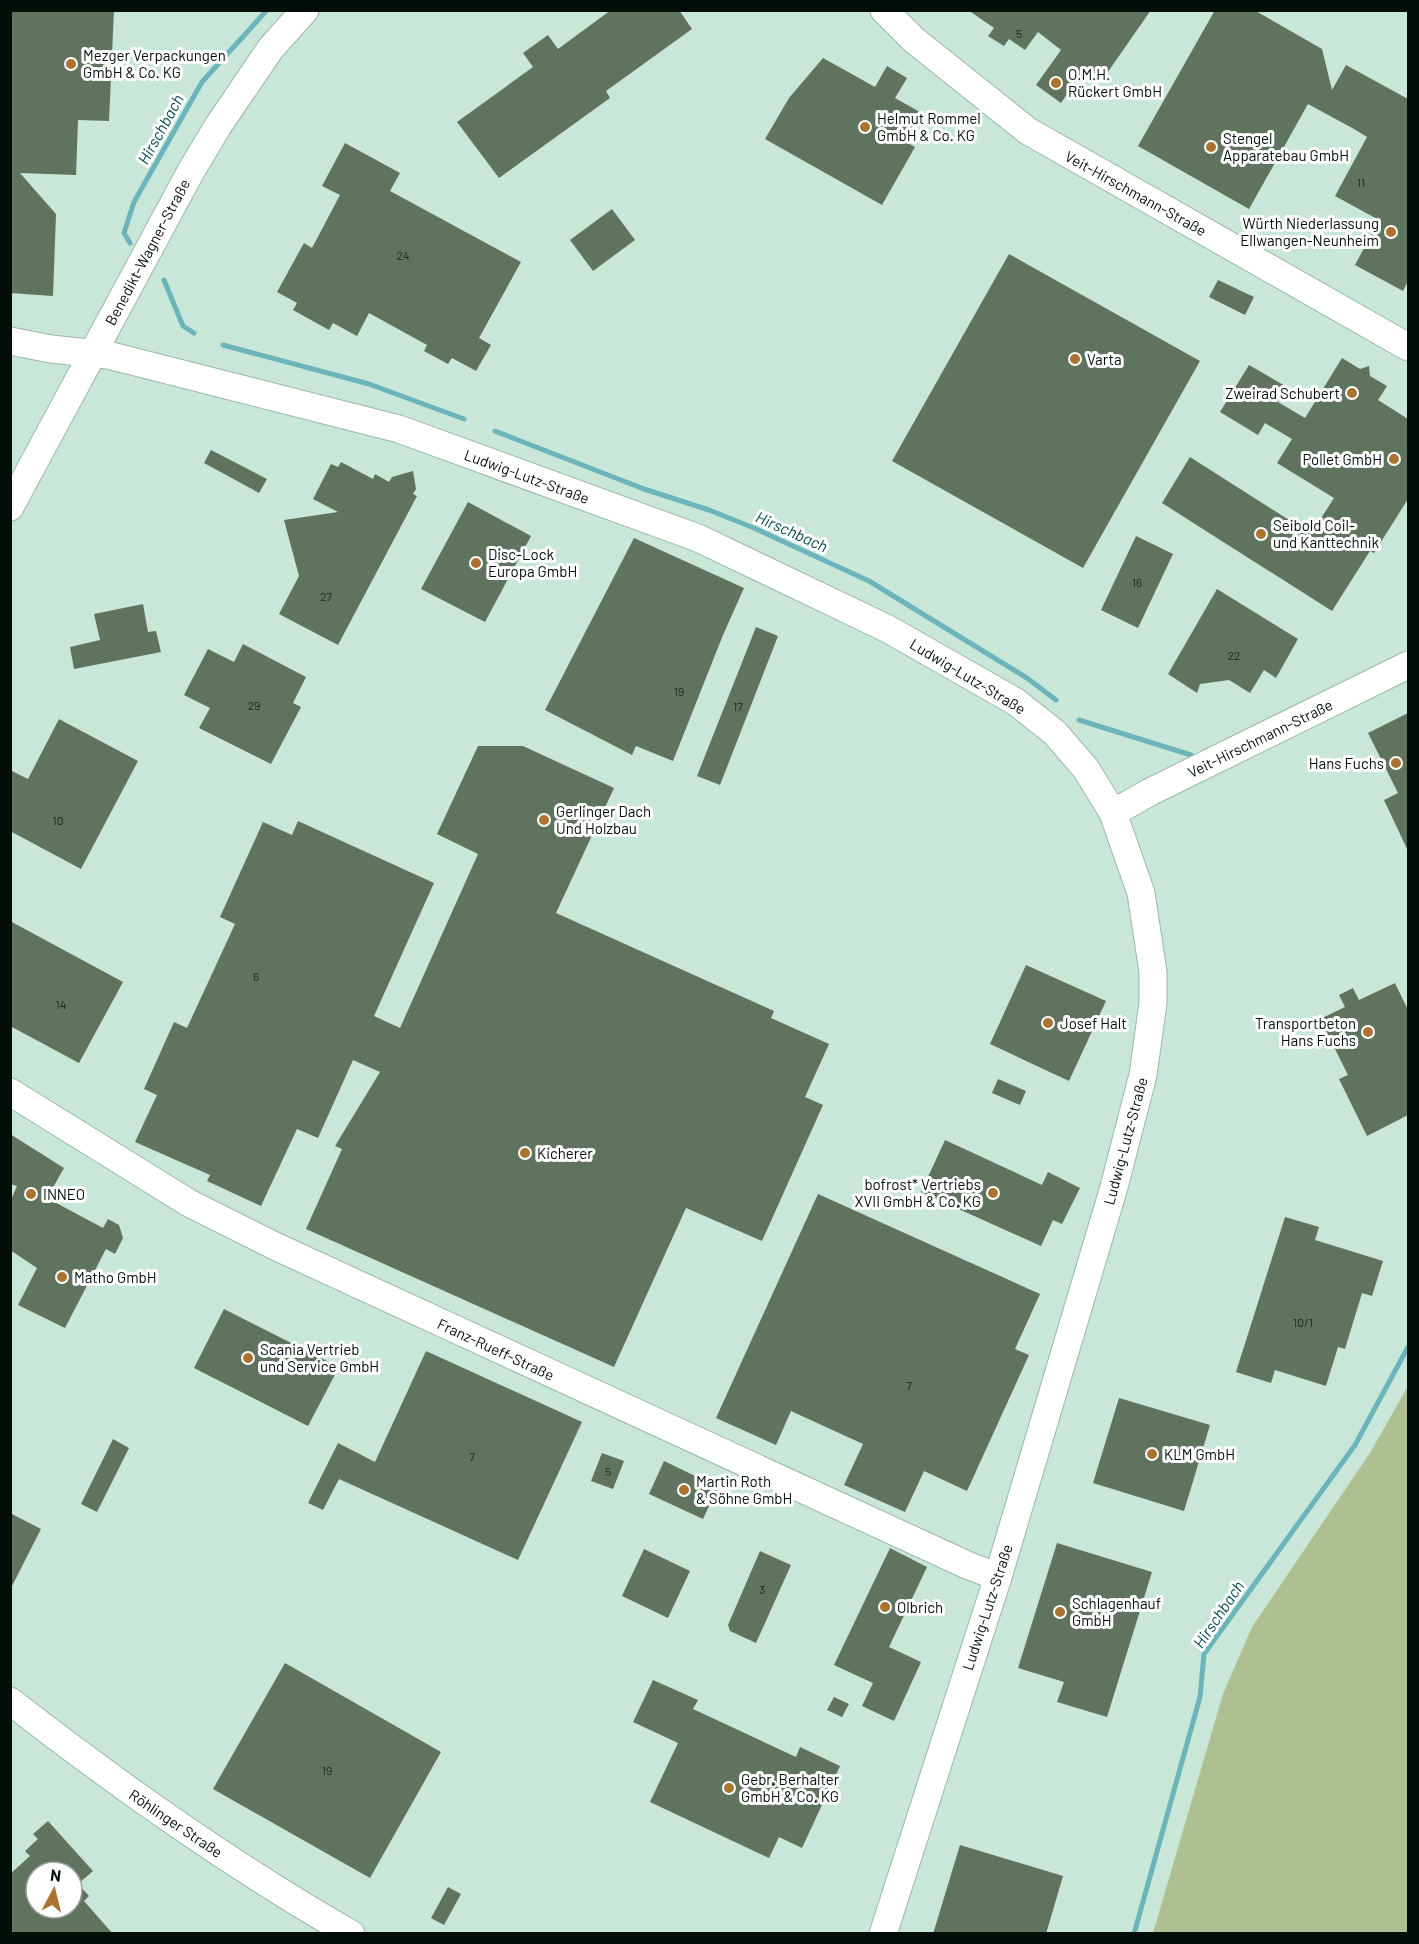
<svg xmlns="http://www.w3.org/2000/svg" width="1419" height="1944" font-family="Barlow,sans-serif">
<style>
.green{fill:#aec092}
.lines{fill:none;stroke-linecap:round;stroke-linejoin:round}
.stream{stroke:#6bb4ba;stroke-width:5}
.building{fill:#5f735f;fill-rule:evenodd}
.minor-casing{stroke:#9ab7a9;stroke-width:29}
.minor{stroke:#fff;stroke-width:27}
.poi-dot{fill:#aa732f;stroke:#fff;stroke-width:2}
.labels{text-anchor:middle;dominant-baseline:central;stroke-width:6;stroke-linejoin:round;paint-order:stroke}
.number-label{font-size:12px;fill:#1b271e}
.poi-label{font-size:15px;fill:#040e09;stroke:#fff;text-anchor:start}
.street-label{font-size:15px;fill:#040e09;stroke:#fff}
.water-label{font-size:16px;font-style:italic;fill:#034a4f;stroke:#fff}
</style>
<rect width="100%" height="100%" fill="#c9e7d8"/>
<!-- green -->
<path class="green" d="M1408,1386v547h-255l70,-239 29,-67 118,-174z"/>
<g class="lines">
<!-- stream -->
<path class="stream" d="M130,243l-6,-10 10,-31 68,-120 65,-72
M164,280l19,46 11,7
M223,345l146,39 95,35
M495,431l149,58 65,21 45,18 115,53 158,97 29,22
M1079,720l112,35
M1134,1934l66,-237 4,-43 151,-209 53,-98"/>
</g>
<!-- building -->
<path class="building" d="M10,10h104l-5,111 -31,-1 -2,55 -56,-2 36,41 -3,82 -43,-3z
M611,10h68l13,19 -86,62 4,7 -111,80 -42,-56 76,-55 -10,-14 25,-18 10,14z
M968,10h183l-48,69 -17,-12 -25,36 -25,-18 25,-35 -23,-18 -13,18 -16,-11 -5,7 -16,-10 6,-8z
M1215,10h39l68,39 10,41 14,-25 62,34v182l-5,10 -48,-26 24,-45 -44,-24 32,-59 -13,-8 -46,-25 -59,105 -111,-63z
M823,58l52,29 12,-21 20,12 -12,20 25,14 -16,29 11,6 -33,58 -117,-66 24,-41z
M345,143l55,30 -10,18 131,71 -42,76 12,7 -15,26 -24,-13 -4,6 -24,-13 3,-6 -58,-32 -12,23 -24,-13 -4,7 -36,-20 4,-7 -20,-11 27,-49 8,5 28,-53 -18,-9z
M612,209l23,31 -42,31 -23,-31z
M1009,254l191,107 -117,207 -191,-107z
M1218,280l36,17 -9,18 -36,-18z
M1342,358l18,11 9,-3 1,10 17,10 -9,14 30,19v80l-34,54 -4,-2 -38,60 -170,-108 28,-46 121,77 23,-36 -57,-35 15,-24 -27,-16 -7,12 -38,-23 29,-47 38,22 -9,15 27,16z
M211,450l56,29 -8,14 -55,-30z
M341,462l32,17 2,-5 14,8 3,-5 21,-6 3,18 -3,5 4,2 -79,149 -59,-31 20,-38 -15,-56 54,-8 -25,-13 18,-35 7,3z
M468,502l63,34 -46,86 -64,-33z
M1136,536l37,18 -35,74 -37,-18z
M634,538l110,50 -21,47 -50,126 -37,-15 -4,9 -87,-45z
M1217,589l81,50 -22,39 -12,-8 -14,23 -21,-13 -29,4 -3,9 -29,-19z
M143,604l5,28 8,-1 5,21 -87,17 -4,-22 30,-7 -6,-26z
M756,627l22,9 -58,149 -23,-9z
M243,644l63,33 -13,26 8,4 -30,57 -72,-36 11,-20 -26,-13 24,-46 26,13z
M1408,713v138l-24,-51 14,-7 -30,-60z
M59,719l79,42 -57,108 -71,-38v-61l18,9z
M478,746h45l91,42 -58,125 218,98 -3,7 58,26 -24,53 18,8 -61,136 -76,-33 -72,159 -308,-138 36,-80 -7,-3 45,-74 -27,-12 -35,78 -21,-9 -36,77 -54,-25 3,-6 -75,-33 22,-47 -13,-6 30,-67 13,6 48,-104 -15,-7 43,-95 29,13 6,-14 136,62 -60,133 26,12 78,-174 -41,-20z
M10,921l113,61 -44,81 -69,-37z
M1026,965l80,36 -37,80 -79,-37z
M1395,983l13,27v105l-41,21 -28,-57 9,-4 -28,-56 25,-12 -6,-12 14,-7 6,12z
M998,1079l28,12 -6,14 -28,-12z
M10,1134l54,34 -17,30 56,30 5,-9 11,6 4,13 -8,16 -9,-5 -41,79 -47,-23 19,-37 -27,-18v-48l7,-16 -7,-2z
M945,1140l97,45 6,-13 32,16 -18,36 -9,-4 -12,26 -120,-54z
M818,1194l222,100 -25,55 14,6 -62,136 -43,-20 -19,41 -61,-27 19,-41 -72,-33 -15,34 -60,-27z
M1285,1217l34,10 -4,13 68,21 -11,35 -10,-3 -17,56 -7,-2 -12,39 -51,-16 -4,13 -35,-11z
M224,1309l115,58 -31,59 -114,-58z
M426,1351l156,71 -64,138 -179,-81 -16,31 -15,-7 30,-60 37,19z
M1119,1398l91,27 -26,86 -91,-28z
M113,1439l16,9 -32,64 -16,-8z
M602,1453l22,8 -11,28 -22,-8z
M664,1461l54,26 -15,32 -54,-25z
M10,1513l31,16 -31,61z
M1057,1543l95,29 -45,145 -50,-15 7,-20 -46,-14z
M890,1548l37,19 -38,80 32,15 -27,59 -32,-15 11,-23 -39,-18z
M644,1549l46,22 -22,47 -46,-22z
M760,1551l31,14 -35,78 -26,-12 -2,-6z
M285,1663l156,89 -71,126 -157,-89z
M653,1680l45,20 -5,9 103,48 4,-10 40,19 -38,82 -23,-11 -10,21 -119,-56 28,-59 -45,-21z
M834,1697l15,7 -7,13 -15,-7z
M48,1821l45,50 -15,13 11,12 -5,5 29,33h-98l-5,-5v-55l20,-18 -5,-5 13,-12 -5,-5zM36,1872h36v36h-36z
M960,1845l103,31 -17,58h-113z
M448,1887l13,7 -17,31 -13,-7z"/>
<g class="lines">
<defs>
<path id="minor" d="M884,10l30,30 114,91 380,216
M10,341l41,8 57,6 291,74 299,109 190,91 128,73 39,31 31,36 27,44 28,80 12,79v31l-10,72 -29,112 -116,390 -115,357
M10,507l181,-336 27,-45 53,-78 34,-38
M1113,813l37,-21 258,-127
M10,1092l179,111 88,44 690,318 31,12
M10,1701c109,85 221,164 341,233"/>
</defs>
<!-- minor casing -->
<use href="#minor" class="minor-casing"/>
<!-- minor -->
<use href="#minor" class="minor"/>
</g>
<!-- markers -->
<g class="poi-dot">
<circle cx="71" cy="64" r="6"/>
<circle cx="1056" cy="83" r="6"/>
<circle cx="865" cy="127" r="6"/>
<circle cx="1211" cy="147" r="6"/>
<circle cx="1391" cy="232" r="6"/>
<circle cx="1075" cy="359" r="6"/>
<circle cx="1352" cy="393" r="6"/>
<circle cx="1394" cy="459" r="6"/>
<circle cx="1261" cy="534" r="6"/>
<circle cx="476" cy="563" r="6"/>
<circle cx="1396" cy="763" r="6"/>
<circle cx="544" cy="820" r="6"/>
<circle cx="1048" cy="1023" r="6"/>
<circle cx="1368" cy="1032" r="6"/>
<circle cx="525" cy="1153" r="6"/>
<circle cx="993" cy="1193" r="6"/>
<circle cx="31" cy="1194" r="6"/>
<circle cx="62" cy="1277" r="6"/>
<circle cx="248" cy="1358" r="6"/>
<circle cx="1152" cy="1454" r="6"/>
<circle cx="684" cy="1490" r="6"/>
<circle cx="885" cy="1607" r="6"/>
<circle cx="1060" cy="1612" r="6"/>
<circle cx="729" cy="1788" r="6"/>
</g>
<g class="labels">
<!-- number labels -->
<g class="number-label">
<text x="1019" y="33">5</text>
<text x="1361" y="182">11</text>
<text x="403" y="255">24</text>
<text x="1137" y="582">16</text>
<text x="326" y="596">27</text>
<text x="1234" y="655">22</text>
<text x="679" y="691">19</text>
<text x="254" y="705">29</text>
<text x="738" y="706">17</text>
<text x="58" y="820">10</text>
<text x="256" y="976">6</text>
<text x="61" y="1004">14</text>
<text x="1303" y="1322">10/1</text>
<text x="909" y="1385">7</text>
<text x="472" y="1456">7</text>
<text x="608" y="1471">5</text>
<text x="762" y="1589">3</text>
<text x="327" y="1770">19</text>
</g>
<!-- poi labels -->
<g class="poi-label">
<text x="83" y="55">Mezger Verpackungen<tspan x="83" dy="17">GmbH &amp; Co. KG</tspan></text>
<text x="1068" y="74">O.M.H.<tspan x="1068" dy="17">Rückert GmbH</tspan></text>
<text x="877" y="118">Helmut Rommel<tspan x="877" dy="17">GmbH &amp; Co. KG</tspan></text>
<text x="1223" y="138">Stengel<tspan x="1223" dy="17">Apparatebau GmbH</tspan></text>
<text x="1379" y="223" text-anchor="end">Würth Niederlassung<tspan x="1379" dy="17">Ellwangen-Neunheim</tspan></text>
<text x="1087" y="359">Varta</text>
<text x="1340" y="393" text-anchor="end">Zweirad Schubert</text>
<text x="1382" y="459" text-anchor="end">Pollet GmbH</text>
<text x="1273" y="525">Seibold Coil-<tspan x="1273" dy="17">und Kanttechnik</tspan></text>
<text x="488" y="554">Disc-Lock<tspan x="488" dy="17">Europa GmbH</tspan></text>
<text x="1384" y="763" text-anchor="end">Hans Fuchs</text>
<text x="556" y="811">Gerlinger Dach<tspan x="556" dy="17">Und Holzbau</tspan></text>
<text x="1060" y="1023">Josef Halt</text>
<text x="1356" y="1023" text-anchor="end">Transportbeton<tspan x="1356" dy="17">Hans Fuchs</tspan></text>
<text x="537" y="1153">Kicherer</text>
<text x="981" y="1184" text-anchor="end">bofrost* Vertriebs<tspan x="981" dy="17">XVII GmbH &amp; Co. KG</tspan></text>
<text x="43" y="1194">INNEO</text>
<text x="74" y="1277">Matho GmbH</text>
<text x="260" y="1349">Scania Vertrieb<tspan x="260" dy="17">und Service GmbH</tspan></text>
<text x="1164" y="1454">KLM GmbH</text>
<text x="696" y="1481">Martin Roth<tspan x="696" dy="17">&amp; Söhne GmbH</tspan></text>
<text x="1072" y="1603">Schlagenhauf<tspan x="1072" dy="17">GmbH</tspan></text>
<text x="897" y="1607">Olbrich</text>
<text x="741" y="1779">Gebr. Berhalter<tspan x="741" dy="17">GmbH &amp; Co. KG</tspan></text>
</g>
<!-- street labels -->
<g class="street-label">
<text transform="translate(1136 193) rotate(29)">Veit-Hirschmann-Straße</text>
<text transform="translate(147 252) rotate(-62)">Benedikt-Wagner-Straße</text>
<text transform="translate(527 476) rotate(20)">Ludwig-Lutz-Straße</text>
<text transform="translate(968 676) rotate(31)">Ludwig-Lutz-Straße</text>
<text transform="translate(1260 738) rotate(-26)">Veit-Hirschmann-Straße</text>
<text transform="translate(1125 1141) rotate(-75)">Ludwig-Lutz-Straße</text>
<text transform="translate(496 1349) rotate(25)">Franz-Rueff-Straße</text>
<text transform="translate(987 1607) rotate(-72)">Ludwig-Lutz-Straße</text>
<text transform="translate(176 1823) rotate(34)">Röhlinger Straße</text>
</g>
<!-- water labels -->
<g class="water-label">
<text transform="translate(160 129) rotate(-61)">Hirschbach</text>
<text transform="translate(792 531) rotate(24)">Hirschbach</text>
<text transform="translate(1218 1614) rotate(-56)">Hirschbach</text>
</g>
</g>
<!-- border -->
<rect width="1419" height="1944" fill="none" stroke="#040e09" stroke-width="24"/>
<!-- north arrow -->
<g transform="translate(54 1890) rotate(7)"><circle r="28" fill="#ffffff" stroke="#9b9f9d" stroke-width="1.5"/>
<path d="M0-4.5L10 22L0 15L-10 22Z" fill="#aa732f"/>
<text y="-9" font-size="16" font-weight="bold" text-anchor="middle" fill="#040e09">N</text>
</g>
</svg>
